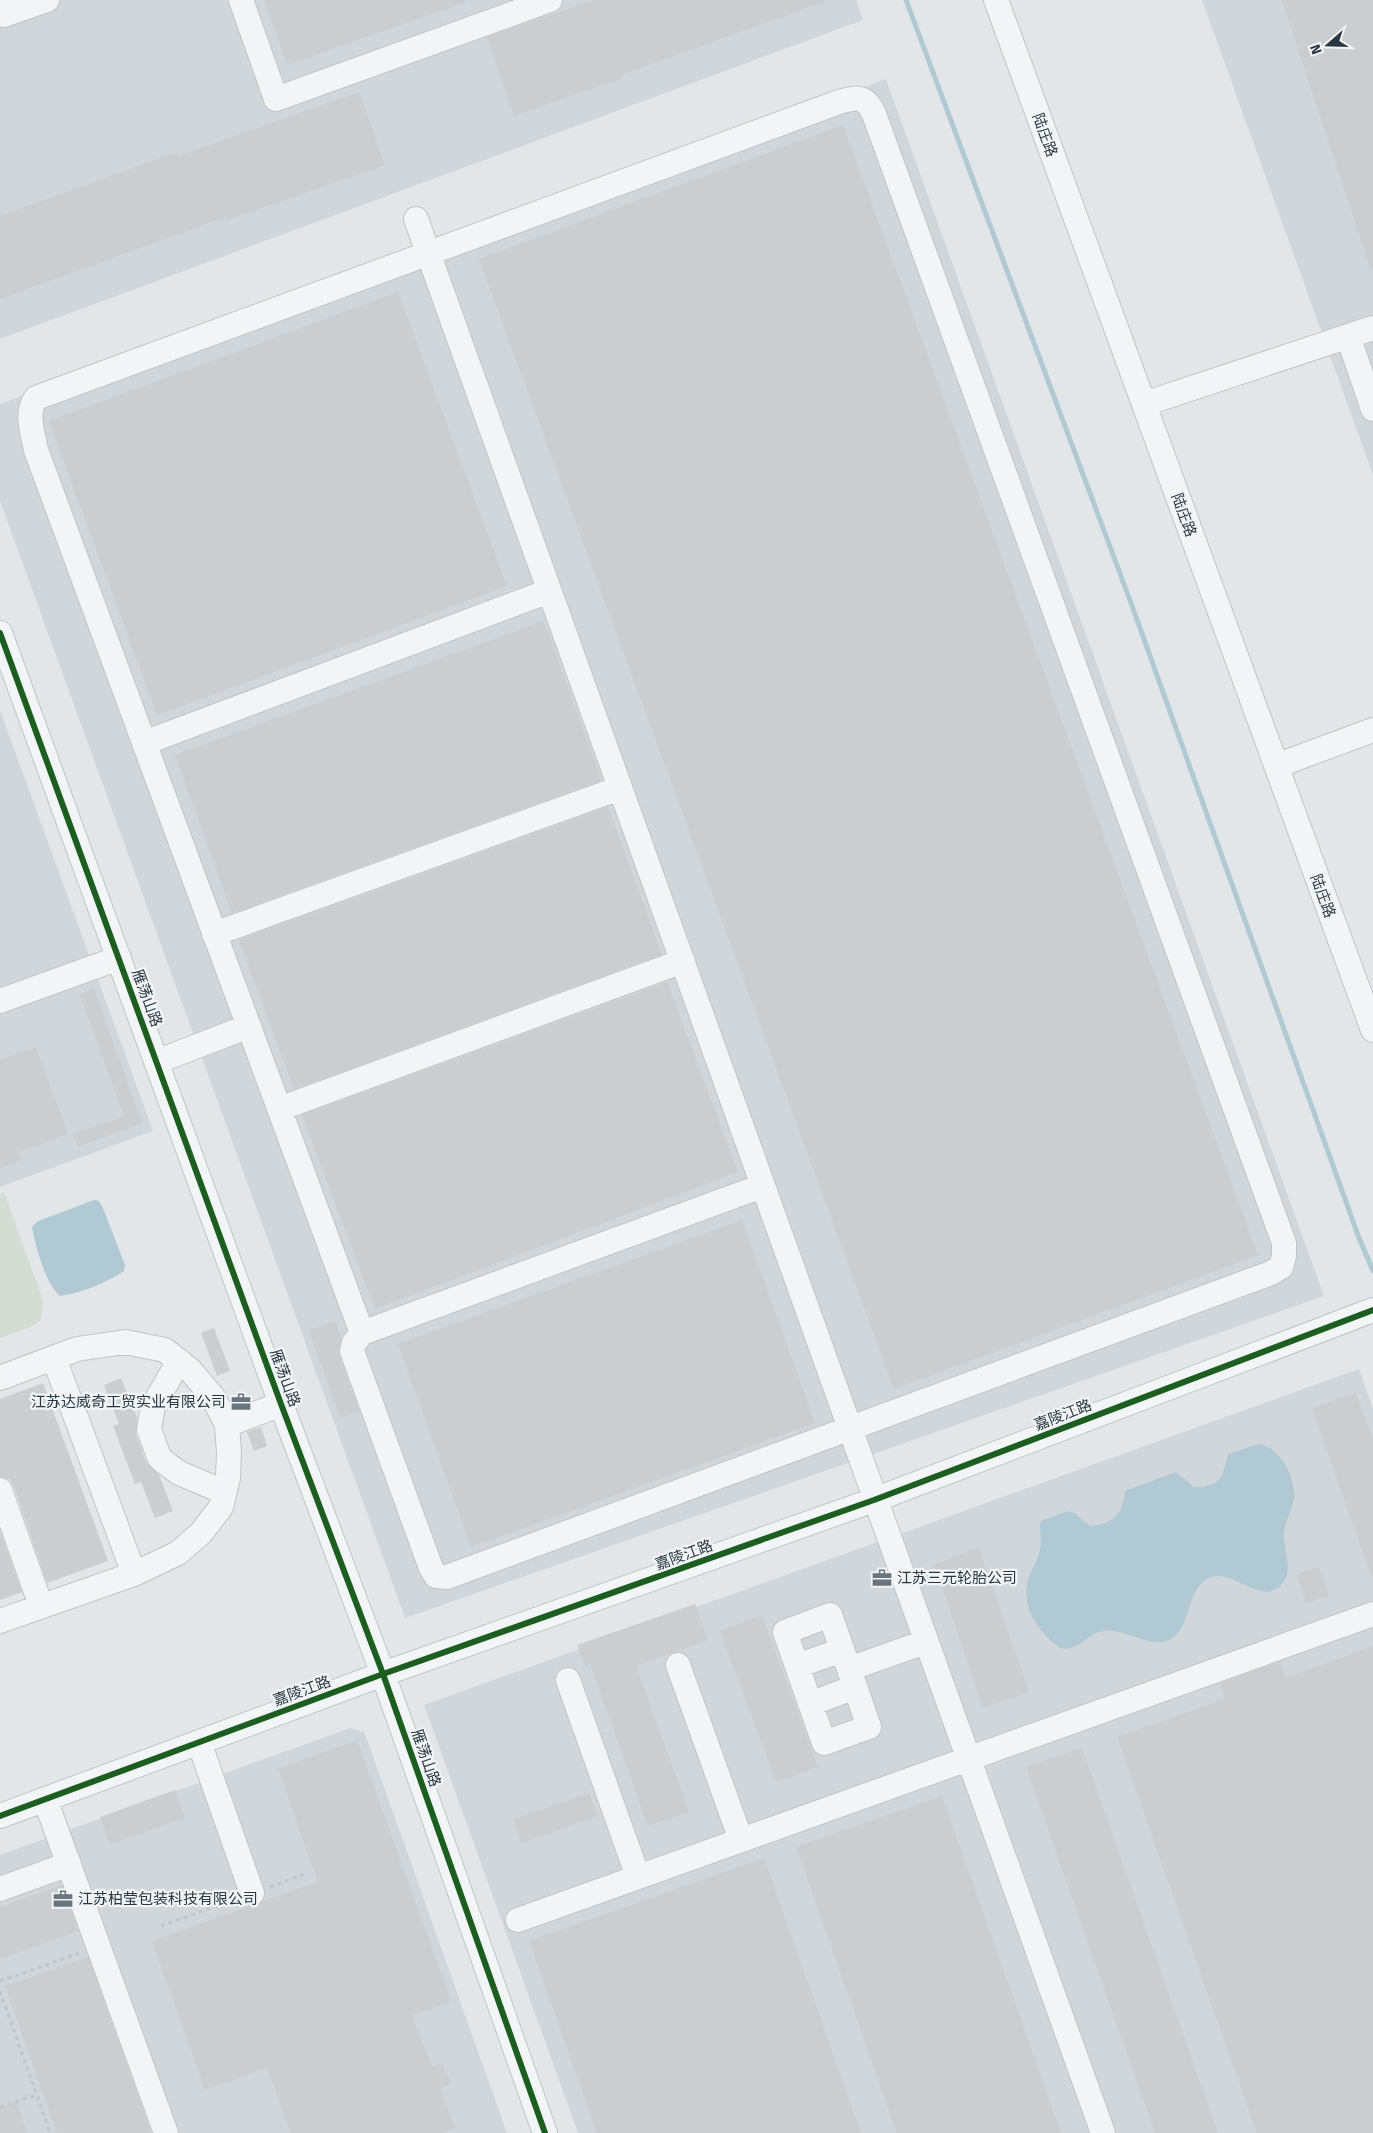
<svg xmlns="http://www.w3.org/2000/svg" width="1373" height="2133" font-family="'Fira Sans','Noto Sans SC',sans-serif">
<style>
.built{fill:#d1d6db}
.green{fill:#d5dcd3}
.water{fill:#b1c9d3}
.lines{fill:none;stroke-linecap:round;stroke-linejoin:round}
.stream{stroke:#b1c9d3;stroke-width:5}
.building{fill:#cbced0}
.minor-casing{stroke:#c1c4c6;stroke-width:26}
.path{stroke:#c2c6c8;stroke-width:3;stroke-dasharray:4 4;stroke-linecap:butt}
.minor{stroke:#f2f4f5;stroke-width:24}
.cycleway-casing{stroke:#f1f5f7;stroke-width:9}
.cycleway{stroke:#1b5e20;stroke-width:6}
.labels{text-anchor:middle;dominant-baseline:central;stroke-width:4.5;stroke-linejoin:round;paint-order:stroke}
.street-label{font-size:15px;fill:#293742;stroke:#f1f5f7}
.poi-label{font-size:15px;fill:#293742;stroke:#f1f5f7;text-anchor:start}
</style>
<rect width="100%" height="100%" fill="#e3e6e8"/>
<!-- built -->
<path class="built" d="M0,0h856l7,20 -863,319z
M1202,0h171v475z
M886,79l438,1217 -919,322 -405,-1117v-97z
M0,710l153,421 -153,56z
M1359,1369l14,40v724h-795l-154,-428z
M350,1728l14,4 4,10 139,391h-507v-278z"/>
<!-- green -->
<path class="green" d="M4,1192l39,108 -2,20 -10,7 -31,11v-144z"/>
<!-- water -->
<path class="water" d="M94,1200l5,1 4,7 22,57 -1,6c-18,12 -43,22 -64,25 -14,-11 -25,-51 -28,-69l6,-6z
M1258,1444c22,2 38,34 36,55 -2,13 -10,23 -10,37 0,16 11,37 -4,50 -21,20 -47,-19 -71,-8 -21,10 -18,40 -31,55 -21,24 -51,-7 -75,-2 -17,3 -20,18 -41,18 -21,-13 -40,-39 -35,-66 2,-10 9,-19 12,-29 3,-9 1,-21 1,-31l3,-3 25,-9 6,2 16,13c23,-1 33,-13 35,-35l51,-19 18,15h9l12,-4 7,-7 6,-22z"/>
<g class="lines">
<!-- stream -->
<path class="stream" d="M906,0l225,603 228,635 14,33"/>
</g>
<!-- building -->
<path class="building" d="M264,0h202v2l-179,63z
M593,0h231v2l-203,73 1,3 -108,38 -27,-79z
M1282,0h91v268h-3z
M359,92l26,73 -157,55 -2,-3 -226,82v-83l177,-64 1,4z
M843,125l415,1130 -364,134 -415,-1130z
M398,292l109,294 -350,129 -108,-294z
M544,621l57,158 -2,2 -367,132 -57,-158z
M608,807l54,147 -368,135 -55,-149z
M667,982l71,190 -363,137 -73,-194z
M94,989l48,134 -64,24 -5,-13 51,-18 -44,-121z
M36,1047l32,87 -49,18 3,8 -22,8v-108z
M742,1220l73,203 -344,124 -73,-203z
M336,1321l5,17 -2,18 20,55 -19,7 -31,-88z
M214,1328l16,43 -13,5 -16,-43z
M121,1378l16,40 -1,16 10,28 13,13 14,36 -18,7 -14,-36 -6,2 -22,-58 6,-2 -15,-39z
M43,1383l65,178 -61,22 -34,-98 -4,-6 -9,-2v-78z
M1356,1393l17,47v136h-2l-59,-168z
M261,1427l6,19 -13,5 -7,-19z
M0,1531l22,61 -22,8z
M979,1548l50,144 -46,16 -49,-144z
M1319,1567l10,29 -23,7 -9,-29z
M695,1604l13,36 -72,26 53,146 -41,14 -58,-162 -5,2 -8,-21z
M762,1615l56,152 -42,15 -56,-151z
M1373,1646v487h-116l-140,-396 108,-38 -5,-16 60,-21 5,16z
M357,1740l94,261 -39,15 20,51 10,-4 9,21 -11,4 15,40 -13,5h-151l-24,-65 -62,22 -53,-149 97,-35h8l6,-5 55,-19 -40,-113z
M1082,1748l136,385h-63l-129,-366z
M175,1790l10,28 -75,26 -10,-27z
M589,1793l9,23 -77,27 -8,-24z
M942,1796l119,337h-164l-101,-286z
M764,1858l97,275h-264l-68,-192z
M62,1885l16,46 -78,28v-52z
M88,1957l63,176h-94l-52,-147z
M16,2102l11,31h-27v-25z"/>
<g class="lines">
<defs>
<path id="minor" d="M241,0l35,99 274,-99
M996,0l377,1030
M0,5l4,10 43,-15
M416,219l687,1914
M1348,336l25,73
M1144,404l229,-76
M0,633l281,771 102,270 162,459
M144,743l405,-152
M1276,766l97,-36
M214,934l406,-146
M0,1001l119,-43
M156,1062l93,-36
M279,1109l404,-148
M362,1333l-8,10 -2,8 79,217 5,8 11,1 824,-304 10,-6 3,-11v-13l-410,-1129c-9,-19 -17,-17 -35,-12l-803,296c-11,14 -3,36 0,52l326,883 400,-147
M54,1358l80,216
M179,1361l-26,45 -4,23 10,28 4,4 16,12 45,19
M0,1378l77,-29 48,-7 40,8 25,20 23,27 14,28 2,27 -1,26 -7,29 -20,26 -23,20 -44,21 -134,47
M227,1425l54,-21
M0,1490l41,116
M678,1665l63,175
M797,1666l45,-16
M849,1669l20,58 -45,16 -39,-111 45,-17 19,54 76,-27
M568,1680l70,197
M810,1704l45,-17
M199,1742l53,151
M45,1799l121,334
M0,1816l383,-142 491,-174 499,-190
M0,1889l69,-25
M518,1920l855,-306"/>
</defs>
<!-- minor casing -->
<use href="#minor" class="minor-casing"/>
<!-- path -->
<path class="path" d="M270,1887l35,-13
M161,1926l72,-26
M0,1981l80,-28
M0,1991l50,142
M0,2107l37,-12"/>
<!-- minor -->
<use href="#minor" class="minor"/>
<defs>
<path id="cycleway" d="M0,633l281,771 102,270 162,459
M0,1816l383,-142 491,-174 499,-190"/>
</defs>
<!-- cycleway casing -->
<use href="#cycleway" class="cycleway-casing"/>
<!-- cycleway -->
<use href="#cycleway" class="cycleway"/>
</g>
<!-- icons -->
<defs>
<symbol id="office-bare" viewBox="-9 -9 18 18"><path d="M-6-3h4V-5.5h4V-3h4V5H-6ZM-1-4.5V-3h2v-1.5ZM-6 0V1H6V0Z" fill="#6a747c" stroke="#f1f5f7" stroke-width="2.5" paint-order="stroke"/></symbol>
</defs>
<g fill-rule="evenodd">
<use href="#office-bare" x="227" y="1388" width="28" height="28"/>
<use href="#office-bare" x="868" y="1564" width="28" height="28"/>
<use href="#office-bare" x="49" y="1885" width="28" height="28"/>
</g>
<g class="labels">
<!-- street labels -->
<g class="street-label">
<text transform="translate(1045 135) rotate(70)">陆庄路</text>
<text transform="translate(1184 515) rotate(70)">陆庄路</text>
<text transform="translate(1323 896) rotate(70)">陆庄路</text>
<text transform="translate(147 998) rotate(70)">雁荡山路</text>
<text transform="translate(285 1378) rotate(70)">雁荡山路</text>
<text transform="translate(1063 1415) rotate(-21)">嘉陵江路</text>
<text transform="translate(684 1555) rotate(-20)">嘉陵江路</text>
<text transform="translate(302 1691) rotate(-20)">嘉陵江路</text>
<text transform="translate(426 1758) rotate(71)">雁荡山路</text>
</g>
<!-- poi labels -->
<g class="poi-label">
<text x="226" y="1402" text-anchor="end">江苏达威奇工贸实业有限公司</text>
<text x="897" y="1578">江苏三元轮胎公司</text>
<text x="78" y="1899">江苏柏莹包装科技有限公司</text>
</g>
</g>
<!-- north arrow -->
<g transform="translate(1328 45) rotate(250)" stroke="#f1f5f7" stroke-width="4" paint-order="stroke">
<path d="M0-4L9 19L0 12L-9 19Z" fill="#293742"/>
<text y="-8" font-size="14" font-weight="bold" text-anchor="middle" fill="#293742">N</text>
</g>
</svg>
